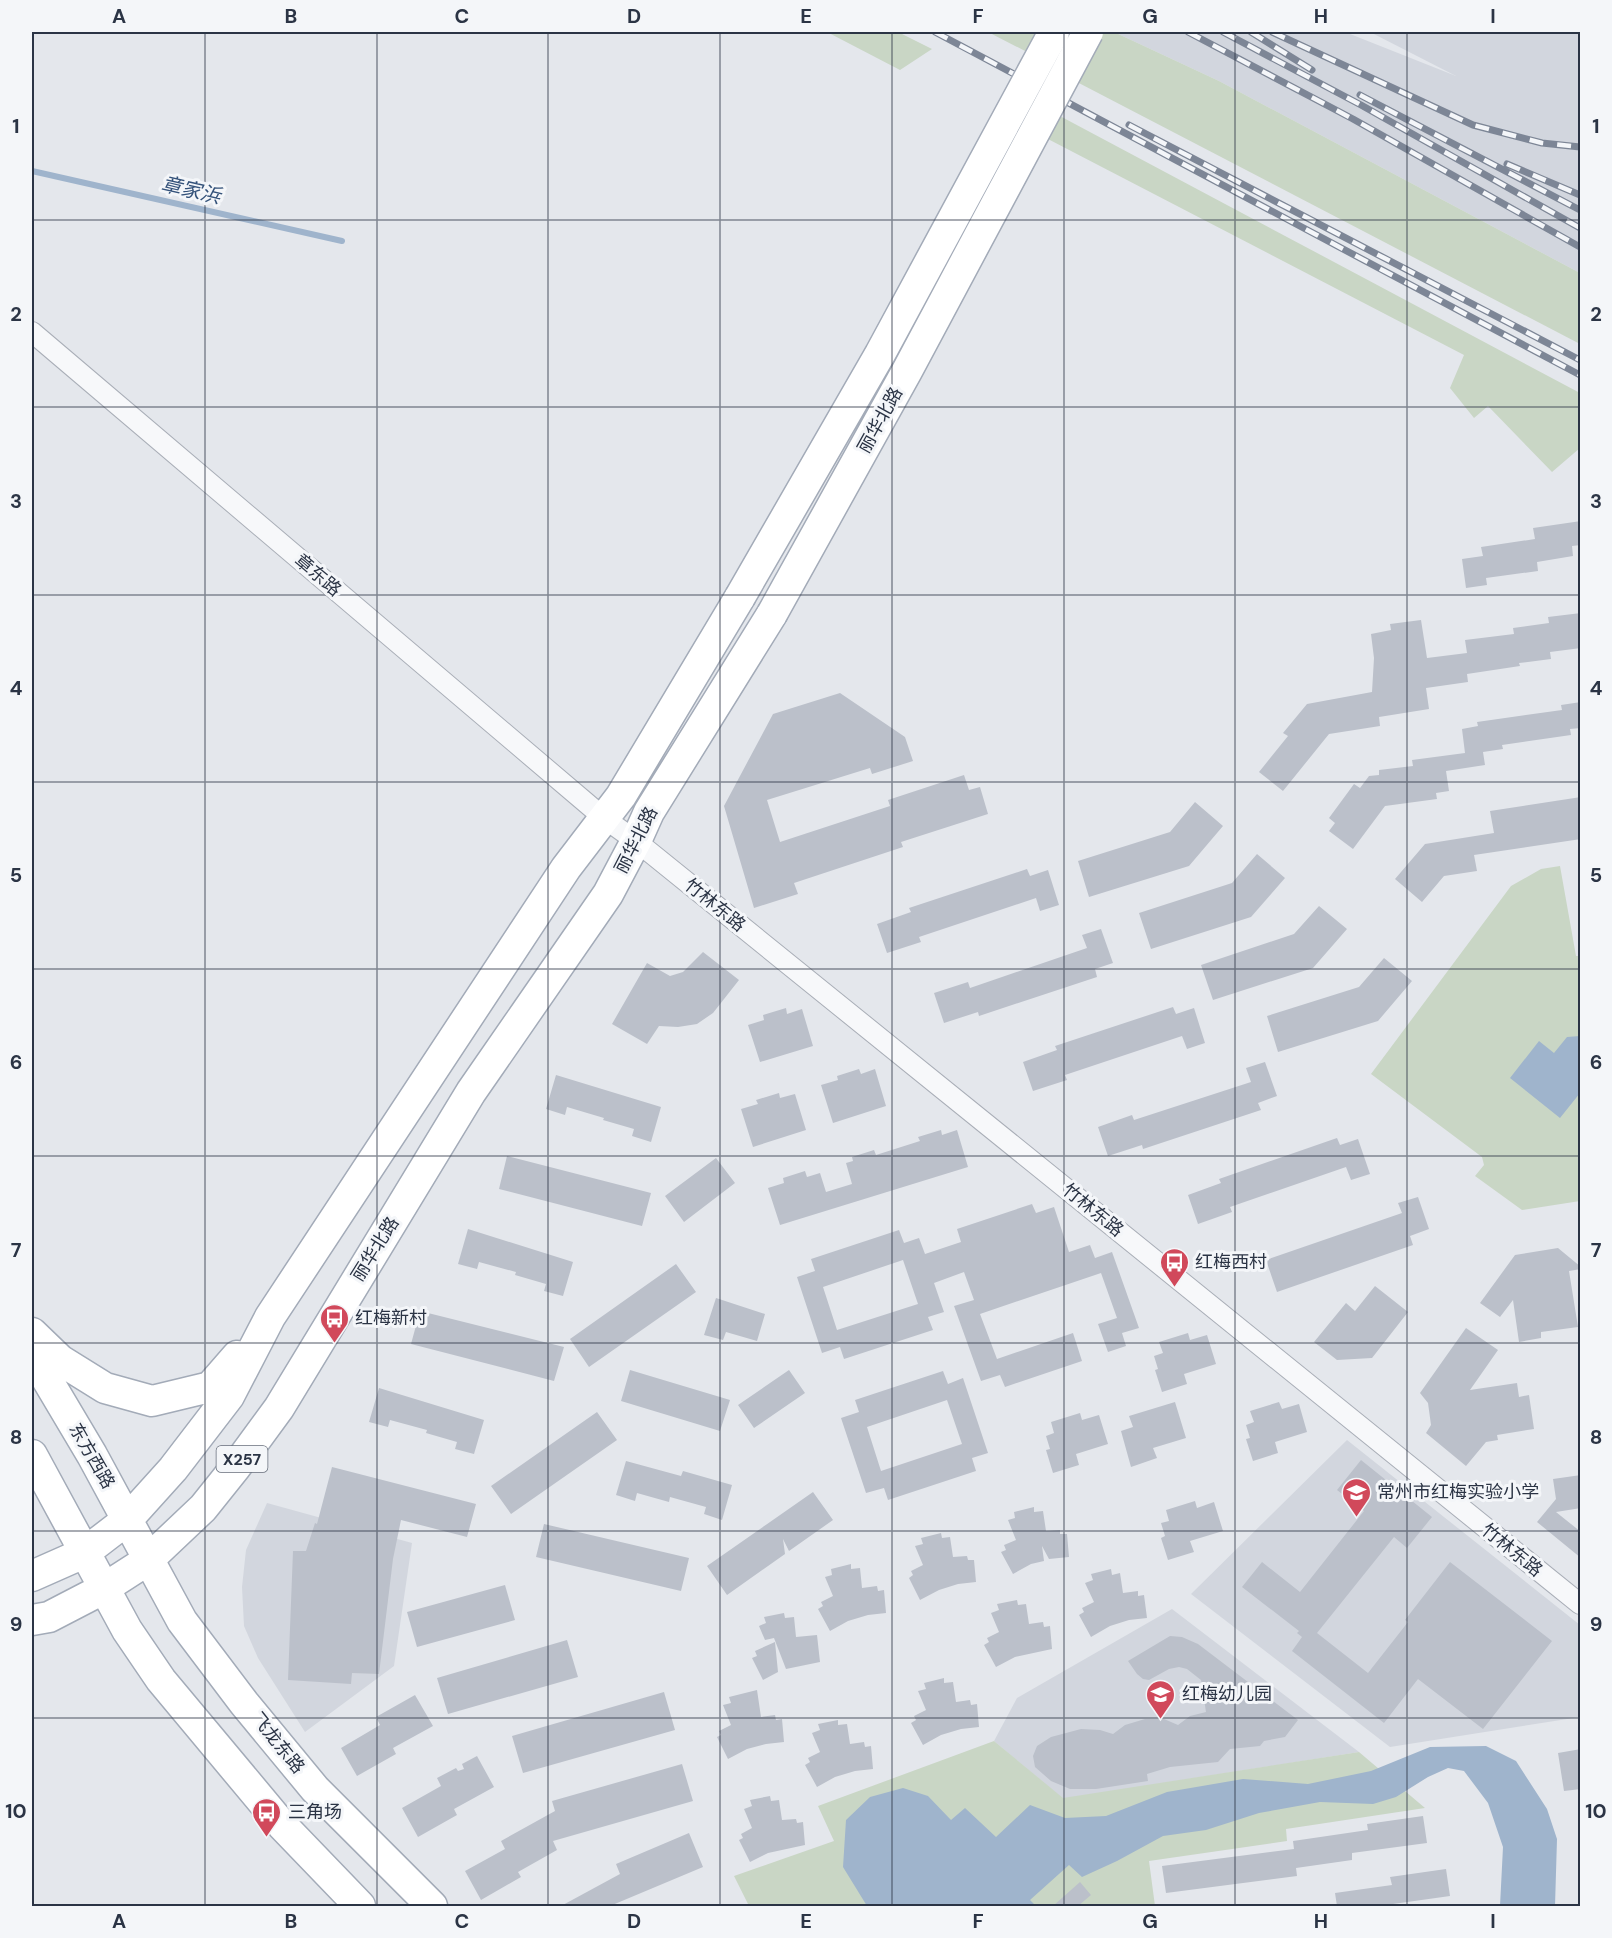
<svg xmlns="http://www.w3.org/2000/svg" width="1612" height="1938" font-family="'DM Sans','Noto Sans SC',sans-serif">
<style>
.built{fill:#d2d6de}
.green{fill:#c9d6c5}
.water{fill:#9fb4cc}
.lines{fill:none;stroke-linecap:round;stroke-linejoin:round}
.stream{stroke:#9fb4cc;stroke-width:6}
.building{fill:#bbc0ca;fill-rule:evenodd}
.street-casing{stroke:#a9aeb7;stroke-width:22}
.primary-casing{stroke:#a3abb8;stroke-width:33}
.street{stroke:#f7f8fa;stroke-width:20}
.primary{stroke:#fff;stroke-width:30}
.rail-casing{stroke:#7d8696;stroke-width:7}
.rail{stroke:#f4f6f9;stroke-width:4.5;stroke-dasharray:14;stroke-linecap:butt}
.primary-bridge-casing{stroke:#a3abb8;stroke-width:33;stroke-linecap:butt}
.primary-bridge{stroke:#fff;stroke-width:30}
.grid{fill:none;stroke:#2b3445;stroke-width:1.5;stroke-opacity:0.55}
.labels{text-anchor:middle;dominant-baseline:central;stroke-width:6;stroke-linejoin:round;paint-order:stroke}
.shield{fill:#f4f6f9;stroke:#676e7b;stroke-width:1.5}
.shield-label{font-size:16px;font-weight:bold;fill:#2b3445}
.street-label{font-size:18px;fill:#2b3445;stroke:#f4f6f9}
.poi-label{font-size:18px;fill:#2b3445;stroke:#f4f6f9;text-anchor:start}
.water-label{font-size:20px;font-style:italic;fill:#34527a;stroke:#f4f6f9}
.neatline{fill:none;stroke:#2b3445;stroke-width:2}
.grid-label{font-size:20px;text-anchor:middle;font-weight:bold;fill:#2b3445}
</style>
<rect width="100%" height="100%" fill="#e4e7ec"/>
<!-- built -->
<path class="built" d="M1114,32h231l111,44 -86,-44h210v241l-361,-192z
M1347,1440l233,185v92l-190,30 -199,-153z
M267,1503l145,40 -18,123 -89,66 -47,-74 -14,-32 -2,-39 4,-37z
M1172,1609l187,143 -296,47 -69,-58 23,-43z"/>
<!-- green -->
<path class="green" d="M827,32h71l34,17 -32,21z
M988,32h50l-11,20z
M1100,32h14l105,49 361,192v71l-505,-263z
M1058,115l522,278v55l-28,24 -64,-66 -14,12 -24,-30 14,-33 -418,-217z
M1560,866l16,90h4v245l-58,9 -47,-34 9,-11 -2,-8 -111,-83 140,-188 30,-17z
M994,1741l69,57 296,-46 66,56 -139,21 1,12 -138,20 6,45h-406l-15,-30 100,-35 -16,-35z"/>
<!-- water -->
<path class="water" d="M1580,1036v57l-20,25 -50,-40 29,-37 15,12 13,-16z
M1486,1746l30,15 31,48 10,30 -2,67h-55l3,-59 -15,-44 -24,-32 -16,-3 -20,9 -32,20 -23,7 -53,-2 -61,11 -53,17 -43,6 -46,25 -35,16 -13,-12 -39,35 6,6h-169l-24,-39 3,-47 24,-23 33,-9 25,8 23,24 14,-12 31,29 34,-32 35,13 41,-2 61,-24 76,-13 65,5 63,-13 59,-24z"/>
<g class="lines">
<!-- stream -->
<path class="stream" d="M32,171l310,70"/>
</g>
<!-- building -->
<path class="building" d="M1581,521v24l-9,1 1,10 -36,6 1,9 -52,7 1,7 -21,3 -4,-29 21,-3 -2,-9 54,-8 -2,-11z
M1581,613v35l-31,4 1,7 -32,4 1,3 -53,8 1,8 -42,6 3,21 -50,8 1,9 -51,8 -46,57 -24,-19 29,-36 -5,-3 24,-29 65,-12 2,-34 -3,-24 20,-4 -1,-6 31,-4 6,38 40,-5 -2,-13 49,-6 -1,-6 36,-5 -1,-6z
M840,693l65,44 8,24 -41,13 -2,-6 -103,32 13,42 110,-36 -2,-6 76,-25 5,15 11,-3 8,27 -87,28 2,5 -109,36 4,11 -44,14 -30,-102 49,-92z
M1581,702v26l-11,1 1,6 -69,10 1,4 -20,3 2,13 -39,6 3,20 -13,2 1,6 -52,7 -32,43 -24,-18 6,-8 -6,-5 25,-34 6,4 9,-12 10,-1v-5l34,-4 -1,-6 53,-7 -3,-24 16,-3 -1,-4 85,-12 -1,-5z
M1581,797v42l-107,16 3,16 -33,5 -22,26 -27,-23 30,-35 69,-11 -4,-22z
M1195,802l28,24 -34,40 -100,31 -11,-36 92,-29z
M1257,854l28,24 -34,39 -100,32 -12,-36 93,-30z
M1027,869l3,7 18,-6 11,35 -19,6 -4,-13 -117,39 2,5 -34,11 -10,-29 34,-12 -2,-4z
M1319,906l28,23 -34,39 -100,32 -12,-35 93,-31z
M1101,929l12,34 -18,6 2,8 -118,39 -1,-4 -34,11 -10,-30 34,-11 2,6 117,-40 -5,-13z
M703,952l36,28 -26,33 -16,11 -19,3 -19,-1 -12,18 -35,-20 35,-61 23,13 13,-4z
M1384,958l28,23 -34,40 -100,31 -11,-36 92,-29z
M1173,1007l3,7 18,-6 11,35 -18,6 -5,-13 -117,39 2,5 -34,11 -10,-29 34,-12 -2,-4z
M786,1008l1,6 15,-5 11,37 -53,16 -12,-37 16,-5 -1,-5z
M1265,1062l12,34 -19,7 3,7 -118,39 -1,-4 -34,11 -10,-29 34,-12 2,5 117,-38 -5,-14z
M859,1069l2,5 14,-5 11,37 -53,17 -12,-38 17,-5 -1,-4z
M556,1075l105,32 -10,35 -19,-6 2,-7 -31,-9 1,-2 -37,-11 -2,8 -19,-6z
M779,1093l1,5 15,-4 11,36 -53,17 -12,-38 17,-5 -2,-4z
M941,1130l1,5 15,-5 11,37 -188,58 -12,-37 16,-5 -1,-5 22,-7 2,6 13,-4 6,19 26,-8 -6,-21 7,-2 -1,-4 22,-7 2,5 44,-14 -2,-4z
M1337,1138l3,7 18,-6 12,35 -19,6 -5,-13 -116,40 2,5 -34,12 -10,-29 33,-12 -2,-4z
M507,1156l144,37 -9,33 -143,-37z
M716,1158l19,25 -51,39 -19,-26z
M1418,1197l11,32 -19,7 3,9 -136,47 -11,-32 136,-47 -4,-10z
M1032,1204l4,9 18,-6 15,45 21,-7 5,13 17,-6 27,76 -17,5 4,13 -18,6 -10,-28 19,-6 -16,-45 -121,41 17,45 76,-26 9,28 -77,26 -5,-12 -19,6 -27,-75 20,-6 -10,-28 -30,11 10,29 -16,5 5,13 -89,29 -4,-12 -18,6 -25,-76 18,-6 -4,-12 88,-29 5,13 15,-5 6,16 36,-12 -4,-13zM903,1260l15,44 -81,26 -14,-43z
M468,1229l105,33 -10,34 -19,-5 2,-7 -31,-9 1,-3 -37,-10 -2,7 -19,-5z
M1558,1248l23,19v2l-12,2 9,56 -37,5v6l-22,4 -6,-42 -13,17 -20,-14 35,-48z
M676,1264l20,28 -107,75 -19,-28z
M1375,1286l33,26 -36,46 -35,2 -23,-18 32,-39 9,8z
M716,1298l49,16 -8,27 -31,-9 -3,8 -19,-5z
M420,1311l144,36 -10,34 -143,-37z
M1466,1328l32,22 -28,40 47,-7 2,14 10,-2 5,34 -37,6 1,5 -12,2 -20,24 -40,-33 5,-8 -3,-22 -8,-10z
M1188,1333l2,7 17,-5 9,29 -32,10 3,10 -25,8 -7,-22 3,-1 -4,-13 9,-3 -4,-11z
M630,1370l100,30 -10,31 -99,-30z
M789,1370l16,23 -51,35 -16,-23z
M943,1371l5,13 15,-6 25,75 -16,5 4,13 -88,29 -4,-12 -18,5 -25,-75 18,-6 -4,-12zM947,1400l15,44 -81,27 -14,-44z
M379,1388l105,32 -10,34 -19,-5 2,-7 -31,-9 1,-3 -37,-10 -2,7 -19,-5z
M1175,1402l11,36 -33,10 4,10 -26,9 -10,-36 12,-4 -4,-11z
M1279,1402l3,7 17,-5 8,28 -32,10 3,11 -25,8 -7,-22 4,-1 -4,-13 8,-3 -4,-11z
M597,1412l20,28 -106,74 -20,-28z
M1080,1413l2,7 17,-5 9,29 -32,10 3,11 -26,8 -7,-23 4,-1 -4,-13 8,-3 -3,-11z
M1361,1460l71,57 -25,31 -13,-11 -77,96 51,40 40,-51 -3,-2 45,-58 102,79 -69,88 -65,-50 -34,44 -92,-72 10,-14 -5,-4 2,-2 -57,-44 20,-25 38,30 64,-81 -27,-21z
M626,1461l55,15 2,-5 49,14 -10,35 -18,-6 2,-7 -36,-10 -1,5 -32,-9 -2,8 -19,-6z
M332,1467l144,37 -9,33 -66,-17 -8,39 -14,115 -27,-1 -1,11 -63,-4 5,-129h13l9,-28 2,1z
M1581,1475v33l-25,4 25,20v26l-44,-36 19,-23 -3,-20z
M813,1492l20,28 -44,31 -6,-12 2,15 -58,41 -20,-29z
M1195,1501l2,7 17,-6 9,29 -33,10 4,11 -26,8 -7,-22 4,-2 -4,-13 8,-2 -3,-11z
M1034,1507v5l9,-1 3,20 14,-1v4h7l2,23 -20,2 -7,-13 2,15 -13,3 -18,10 -12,-22 5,-2 -2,-5 12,-5 -8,-20 7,-2 -1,-6z
M544,1524l145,34 -8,33 -145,-34z
M941,1533l1,5 8,-1 3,20 14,-1 1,4h6l2,22 -18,2 -19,6 -19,10 -11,-22 4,-3 -2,-4 12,-6 -8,-19 8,-2 -2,-6z
M851,1564v5l9,-1 2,20 15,-2 1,5 6,-1 2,23 -18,2 -20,6 -18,10 -12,-22 5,-3 -2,-4 12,-6 -8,-19 7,-2 -1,-6z
M1111,1569l1,6 8,-2 3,20 15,-2v5l6,-1 3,23 -18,2 -19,6 -19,11 -12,-22 5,-3 -2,-4 12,-6 -9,-19 8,-3 -2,-6z
M505,1585l10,35 -98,27 -10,-35z
M1017,1600l1,5 8,-1 3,20 14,-2 1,5 6,-1 2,23 -37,8 -19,10 -12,-22 5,-3 -2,-4 12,-6 -8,-19 8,-3 -2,-6z
M784,1613l1,5 9,-1 2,20 21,-2 3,27 -34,7 -12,-31 -9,2 -6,-14 7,-3 -2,-6z
M1170,1636l12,1 16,7 100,76 -13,17 -21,4 -4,5 -30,3 -12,13 -48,5 -23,7 1,7 -52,8h-26l-19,-8 -16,-14 -2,-11 4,-10 14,-9 30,-8 19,1 13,4 12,-9 20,-6h19l14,6 12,-9 16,-4 -5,-32 -14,-11 -8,-2 -10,2 -20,11 -6,-1 -6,-5 -9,-13z
M567,1640l11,37 -130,37 -11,-36z
M775,1642l3,30 -15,8 -11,-22 5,-2 -2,-5z
M944,1678v5l9,-1 3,20 14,-2 1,5 6,-1 2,23 -18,2 -20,6 -18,10 -12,-22 5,-3 -2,-4 12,-6 -8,-19 8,-2 -2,-6z
M757,1690l4,27 14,-2 1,5 6,-1 2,23 -18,2 -19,5 -19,10 -11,-22 4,-2 -2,-4 12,-6 -8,-20 8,-2 -2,-6z
M664,1692l11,38 -152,43 -11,-37z
M415,1695l18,31 -40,22 3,6 -39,22 -16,-28 39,-23 -4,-8z
M838,1720v5l9,-1 3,20 14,-2 1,5 6,-1 2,23 -18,2 -20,6 -18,10 -12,-22 5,-3 -2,-4 12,-6 -8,-19 8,-3 -2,-6z
M1581,1749v40l-17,2 -6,-38z
M477,1756l17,31 -40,22 3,6 -39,22 -16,-29 39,-22 -4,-8 19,-10 2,3 6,-2 -2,-5z
M682,1764l11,37 -140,40 4,9 -39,22 3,5 -40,23 -16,-29 40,-22 -4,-8 54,-30 -3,-10z
M770,1796l1,5 8,-1 3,20 14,-1 1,4 6,-1 2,23 -37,8 -18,9 -11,-22 4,-2 -2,-4 11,-6 -8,-19 8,-3 -2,-6z
M1423,1816l4,27 -75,10v7l-56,8 1,8 -131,17 -4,-27 132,-17 -1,-8 75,-11 -1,-6z
M689,1833l14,34 -93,39h-49l59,-32 -4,-10z
M1446,1869l4,27 -57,8 1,2h-57l-2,-13 57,-8 -2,-8z
M1080,1882l11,13 -13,11h-25z"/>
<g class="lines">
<defs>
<path id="street" d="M32,332l572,486 32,23 944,763"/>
<path id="primary" d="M32,1333l28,27 45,28 47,13 58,-14 27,-31
M32,1354l60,101 90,166 62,82 71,86 117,117
M32,1455l95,175 34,50 121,145 78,81
M32,1576l52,-23 43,-33 46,-51 56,-73 41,-79 296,-449 55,-72 119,-199
M32,1620l17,-3 54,-28 45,-29 55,-52 32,-40 44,-60 192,-316 137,-198 28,-53 13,-29 123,-198"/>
</defs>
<!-- street casing -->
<use href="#street" class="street-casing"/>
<!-- primary casing -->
<use href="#primary" class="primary-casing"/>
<!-- street -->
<use href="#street" class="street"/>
<!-- primary -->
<use href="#primary" class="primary"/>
<defs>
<path id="rail" d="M935,32l645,343
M1188,32l165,87 227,128
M1223,32l138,73 219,123
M1251,32l61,38
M1272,32l201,93 69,18 38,4
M1360,95l220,115
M1129,125l451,235
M1507,164l73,31"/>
</defs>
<!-- rail casing -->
<use href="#rail" class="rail-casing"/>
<!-- rail -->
<use href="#rail" class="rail"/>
<defs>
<path id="primary-bridge" d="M740,597l140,-243 174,-322
M772,614l135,-243 181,-339"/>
</defs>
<!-- primary-bridge casing -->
<use href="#primary-bridge" class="primary-bridge-casing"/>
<!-- primary-bridge -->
<use href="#primary-bridge" class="primary-bridge"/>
</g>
<!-- grid -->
<path class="grid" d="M205,32v1874M377,32v1874M548,32v1874M720,32v1874M892,32v1874M1064,32v1874M1235,32v1874M1407,32v1874M32,220h1548M32,407h1548M32,595h1548M32,782h1548M32,969h1548M32,1156h1548M32,1343h1548M32,1531h1548M32,1718h1548"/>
<!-- icons -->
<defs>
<symbol id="bus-pin" viewBox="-11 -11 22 30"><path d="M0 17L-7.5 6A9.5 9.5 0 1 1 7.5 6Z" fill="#d1495b" stroke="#f4f6f9"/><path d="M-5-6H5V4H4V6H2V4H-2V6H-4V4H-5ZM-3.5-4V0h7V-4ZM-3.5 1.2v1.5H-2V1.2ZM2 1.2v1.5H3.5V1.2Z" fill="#fff"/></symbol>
<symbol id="school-pin" viewBox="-11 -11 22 30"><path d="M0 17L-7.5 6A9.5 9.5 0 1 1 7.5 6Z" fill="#d1495b" stroke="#f4f6f9"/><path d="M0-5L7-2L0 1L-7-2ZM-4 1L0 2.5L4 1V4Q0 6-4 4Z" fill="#fff"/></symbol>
</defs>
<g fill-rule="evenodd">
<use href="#bus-pin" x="1158" y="1246" width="33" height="45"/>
<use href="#bus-pin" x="318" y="1302" width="33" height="45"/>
<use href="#school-pin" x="1340" y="1476" width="33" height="45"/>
<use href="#school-pin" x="1144" y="1678" width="33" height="45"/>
<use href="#bus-pin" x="250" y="1796" width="33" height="45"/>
</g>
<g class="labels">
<!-- shield labels -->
<rect class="shield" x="216.5" y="1446" width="51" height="26" rx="4.5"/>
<g class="shield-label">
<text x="242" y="1459">X257</text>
</g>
<!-- street labels -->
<g class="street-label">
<text transform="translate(880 420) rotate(-61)">丽华北路</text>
<text transform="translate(318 575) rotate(40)">章东路</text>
<text transform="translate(636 840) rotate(-63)">丽华北路</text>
<text transform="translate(715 905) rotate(39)">竹林东路</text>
<text transform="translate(1093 1210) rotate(39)">竹林东路</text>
<text transform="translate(375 1249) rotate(-58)">丽华北路</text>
<text transform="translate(92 1456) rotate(60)">东方西路</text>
<text transform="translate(1512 1550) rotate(39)">竹林东路</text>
<text transform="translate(278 1743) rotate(51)">飞龙东路</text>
</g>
<!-- poi labels -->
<g class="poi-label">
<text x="1195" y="1262">红梅西村</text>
<text x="355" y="1318">红梅新村</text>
<text x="1377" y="1492">常州市红梅实验小学</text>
<text x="1182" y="1694">红梅幼儿园</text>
<text x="288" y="1812">三角场</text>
</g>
<!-- water labels -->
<g class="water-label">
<text transform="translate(191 190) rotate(13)">章家浜</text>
</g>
</g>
<!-- border -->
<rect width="1612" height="1938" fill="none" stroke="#f4f6f9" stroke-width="66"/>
<rect x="33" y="33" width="1546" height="1872" class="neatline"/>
<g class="grid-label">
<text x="119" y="23">A</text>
<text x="291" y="23">B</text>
<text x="462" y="23">C</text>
<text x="634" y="23">D</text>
<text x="806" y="23">E</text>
<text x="978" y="23">F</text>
<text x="1150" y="23">G</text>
<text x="1321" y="23">H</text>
<text x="1493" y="23">I</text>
<text x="16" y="133">1</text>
<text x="1596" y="133">1</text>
<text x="16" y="321">2</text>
<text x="1596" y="321">2</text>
<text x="16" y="508">3</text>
<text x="1596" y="508">3</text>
<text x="16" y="695">4</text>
<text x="1596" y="695">4</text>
<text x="16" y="882">5</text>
<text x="1596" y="882">5</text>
<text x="16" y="1069">6</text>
<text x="1596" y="1069">6</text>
<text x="16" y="1257">7</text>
<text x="1596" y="1257">7</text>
<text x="16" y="1444">8</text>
<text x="1596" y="1444">8</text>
<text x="16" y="1631">9</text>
<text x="1596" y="1631">9</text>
<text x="16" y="1818">10</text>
<text x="1596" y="1818">10</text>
<text x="119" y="1928">A</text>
<text x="291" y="1928">B</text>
<text x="462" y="1928">C</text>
<text x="634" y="1928">D</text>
<text x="806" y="1928">E</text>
<text x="978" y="1928">F</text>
<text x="1150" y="1928">G</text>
<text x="1321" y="1928">H</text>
<text x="1493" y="1928">I</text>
</g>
</svg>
